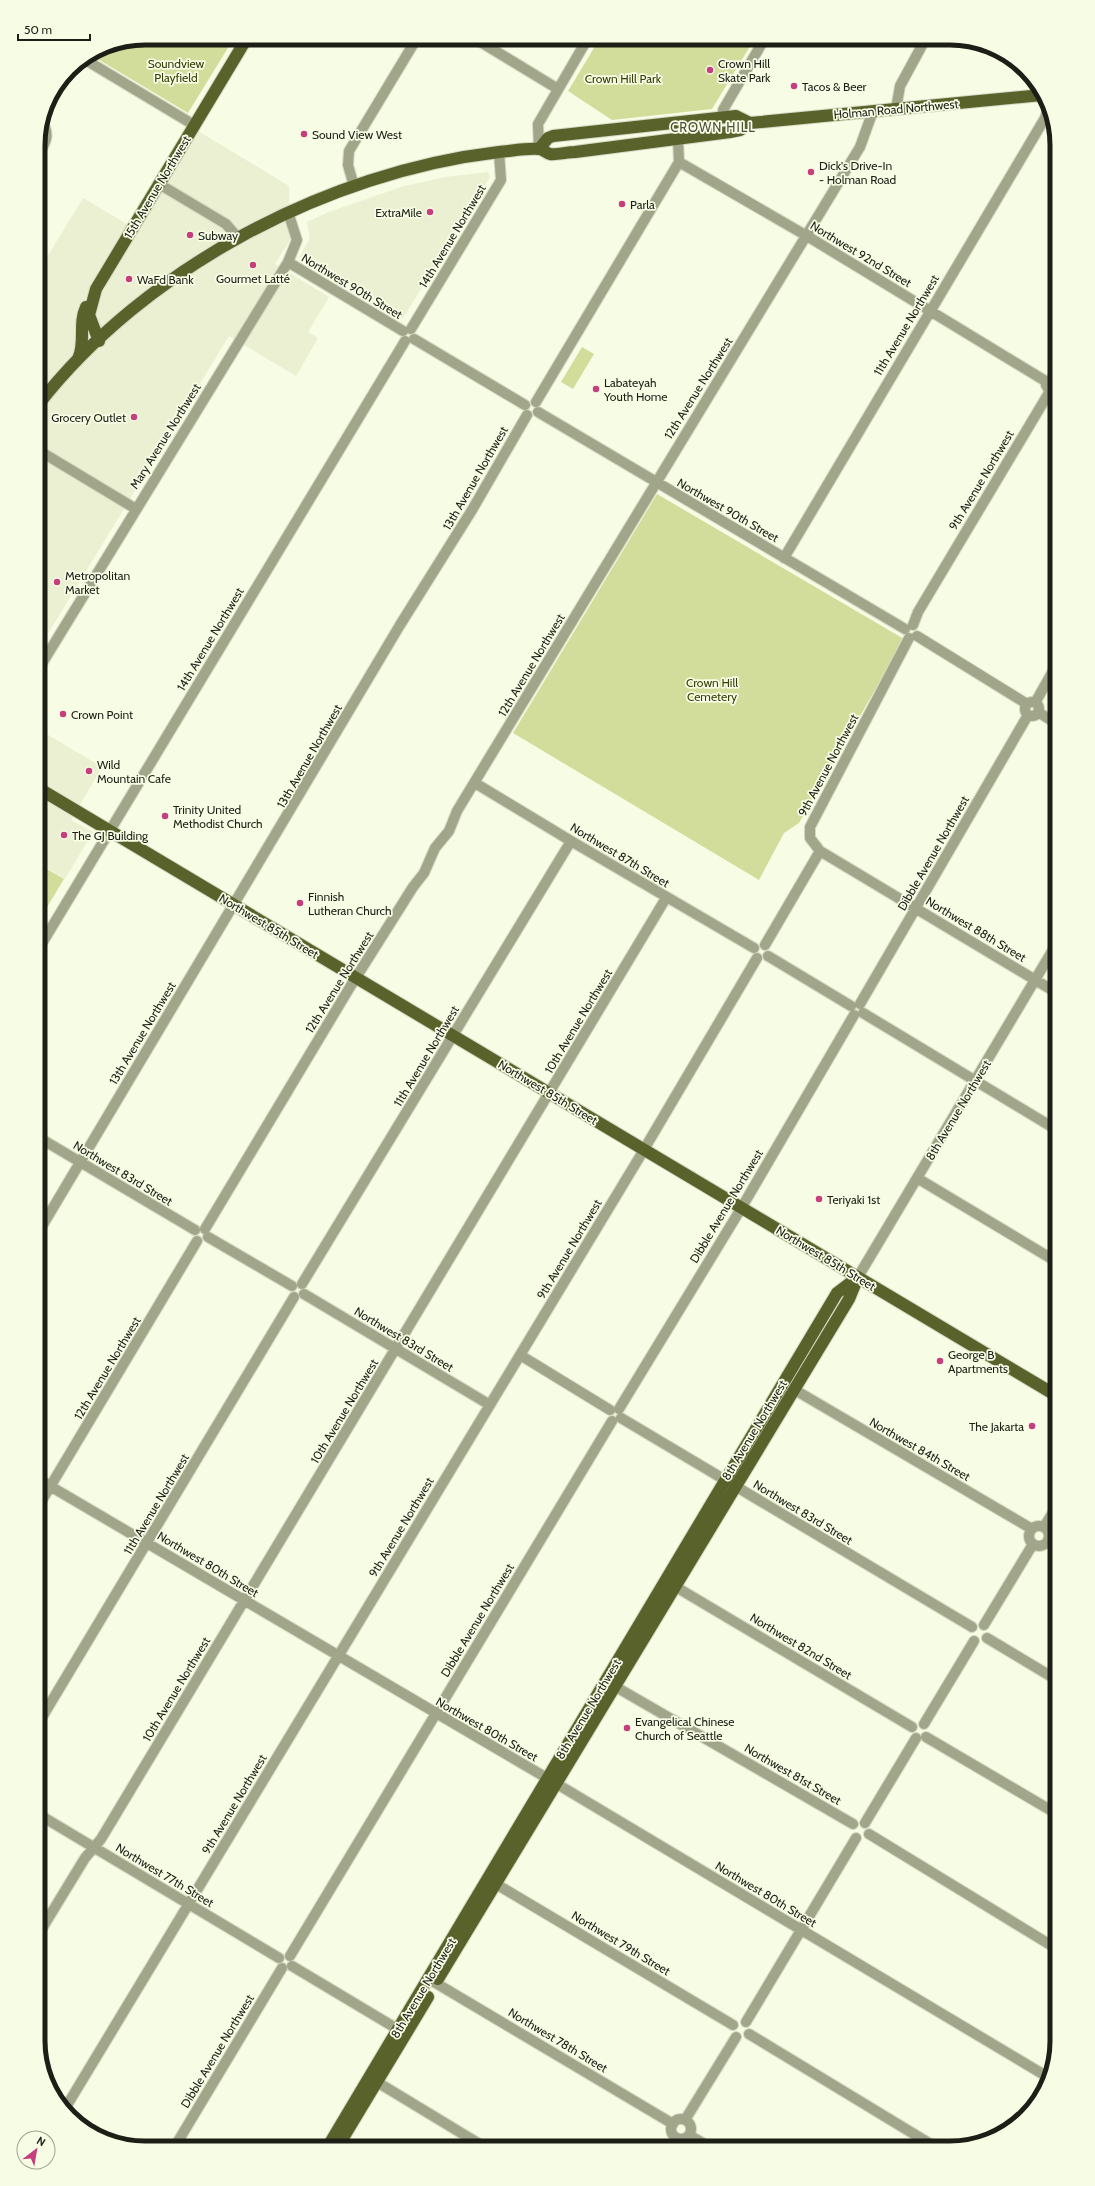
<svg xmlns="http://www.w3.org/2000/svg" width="1095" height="2186" font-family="Cabin,sans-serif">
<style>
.built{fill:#eaf0d1}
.green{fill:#d2dd9c}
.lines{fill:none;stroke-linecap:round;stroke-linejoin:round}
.minor-casing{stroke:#d4d9c3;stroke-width:12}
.major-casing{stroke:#d4d9c3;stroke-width:14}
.minor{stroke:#a1a68a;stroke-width:10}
.major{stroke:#5a622c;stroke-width:12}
.poi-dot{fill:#c53e7d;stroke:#f7fce4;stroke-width:1.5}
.labels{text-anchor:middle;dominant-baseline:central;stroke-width:3.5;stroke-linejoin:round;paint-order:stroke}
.park-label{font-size:12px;fill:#373d07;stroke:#f7fce4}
.poi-label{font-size:12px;fill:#1d1f16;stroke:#f7fce4;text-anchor:start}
.street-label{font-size:12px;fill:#1d1f16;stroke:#f7fce4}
.neighbourhood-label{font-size:13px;letter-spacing:1px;fill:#4c4f3c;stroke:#f7fce4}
.rim{fill:none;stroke:#1d1f16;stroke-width:5}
</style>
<rect width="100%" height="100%" fill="#f7fce4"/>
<!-- built -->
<path class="built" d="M193,128l96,58 1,54 -15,24 54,33 -21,35 10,6 -22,38 -67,-40 -191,314v-378l45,-74 49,29z
M488,172l2,5 -87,141 -103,-62 10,-18 -3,-16 22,-10 75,-26 42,-9z
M38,729l64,38 -31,53 22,12 -28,47 -27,-16z"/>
<!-- green -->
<path class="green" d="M146,38h88l-46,75 -97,-58 14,-9z
M600,38h155l-43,71 -100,11 -44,-29z
M582,347l12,7 -21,35 -12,-7z
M657,494l247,145 -105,184 -15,10 -25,47 -246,-147z
M38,864l26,15 -26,43z"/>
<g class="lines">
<defs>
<path id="minor" d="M474,38l84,51
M84,59l110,66
M896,109l4,-23 26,-48
M722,118l1,-8 42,-72
M678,139l1,23
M539,149l-1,-25 50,-86
M38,155c7,-11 13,-20 4,-33
M679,162l128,74 240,146
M159,184l67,40 12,14
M354,186l-6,-21 1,-14 68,-113
M288,262l115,69
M411,329l90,-149 -2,-28
M414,339l111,66
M1057,390l-7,2 -4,-7 5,-6 6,1
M536,402l143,-240
M538,412l367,217
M38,450l98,59
M784,558l261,-440 4,-13
M913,625l5,-13 132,-221
M917,636l110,68
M38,670l250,-408 9,-22 -9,-28
M1025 709a7 7 0 1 1 14 0a7 7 0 1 1-14 0Z
M1035,703l22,-39
M1038,712l19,12
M475,783l96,58 183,107
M820,851l237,142
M765,945l55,-94 -10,-13v-11l99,-189
M38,950l367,-609
M768,956l83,50
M860,1004l168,-289
M863,1013l194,117
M38,1137l157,93
M917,1178l140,84
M205,1229l145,-242 63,-100 11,-14 11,-25 14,-17 8,-20 403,-664 13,-36
M38,1233l362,-608 72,-115 55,-95
M208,1237l84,49
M858,1277l199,-334
M302,1284l269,-443
M304,1294l186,111
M520,1355l90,55
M795,1390l237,139
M619,1409l123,-202 112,-192
M621,1418l351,209
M38,1479l519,305 489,292
M38,1507l159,-266
M1029 1536a10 10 0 1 1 20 0a10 10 0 1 1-20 0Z
M1044,1527l13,-21
M676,1587l236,140
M984,1625l49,-81
M987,1638l70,42
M616,1687l237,137
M38,1724l256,-427
M924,1724l50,-83
M926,1737l131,77
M38,1814l241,144
M865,1823l51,-85
M869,1834l188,115
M496,1884l237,141
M38,1935l47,-77 16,-19 565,-941
M290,1956l322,-535
M292,1966l112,67
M429,1979l244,145
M746,2022l110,-184
M749,2034l188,114
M377,2082l109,66
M1035,2103l6,-8
M66,2107l573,-949 118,-200
M671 2129a10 10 0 1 1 20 0a10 10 0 1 1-20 0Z
M685,2120l51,-83
M689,2135l22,13
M174,2148l108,-180
M670,2148l6,-10"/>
<path id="major" d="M539,149l9,-11 5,-2 183,-20 14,7
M99,341l-10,-26 7,-26 151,-251
M78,359c8,-16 0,-35 8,-52
M38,405c107,-137 289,-233 461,-253 12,-1 27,-4 40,-3 4,0 7,4 11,5 7,1 17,-2 25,-2l155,-20 10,-2 10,-7 292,-28
M38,788l1019,608
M438,1979l411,-680 9,-22
M327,2148l510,-855 21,-16
M337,2148l91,-151"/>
</defs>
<!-- minor casing -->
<use href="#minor" class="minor-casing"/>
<!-- major casing -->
<use href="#major" class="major-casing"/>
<!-- minor -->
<use href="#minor" class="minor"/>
<!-- major -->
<use href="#major" class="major"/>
</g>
<!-- markers -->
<g class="poi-dot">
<circle cx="710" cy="70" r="4"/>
<circle cx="794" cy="86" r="4"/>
<circle cx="304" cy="134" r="4"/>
<circle cx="811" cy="172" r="4"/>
<circle cx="622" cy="204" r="4"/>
<circle cx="430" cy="212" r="4"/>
<circle cx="190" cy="235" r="4"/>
<circle cx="253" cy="265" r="4"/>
<circle cx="129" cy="279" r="4"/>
<circle cx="596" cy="389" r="4"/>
<circle cx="134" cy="417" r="4"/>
<circle cx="57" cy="582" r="4"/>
<circle cx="63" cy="714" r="4"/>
<circle cx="89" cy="771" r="4"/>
<circle cx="165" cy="816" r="4"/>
<circle cx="64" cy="835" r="4"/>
<circle cx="300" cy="903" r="4"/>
<circle cx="819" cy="1199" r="4"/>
<circle cx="940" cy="1361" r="4"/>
<circle cx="1032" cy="1426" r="4"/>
<circle cx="627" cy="1728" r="4"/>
</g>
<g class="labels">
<!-- park labels -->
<g class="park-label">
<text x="176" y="63">Soundview<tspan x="176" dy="14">Playfield</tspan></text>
<text x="623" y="78">Crown Hill Park</text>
<text x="712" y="682">Crown Hill<tspan x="712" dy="14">Cemetery</tspan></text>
</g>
<!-- poi labels -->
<g class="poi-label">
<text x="718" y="63">Crown Hill<tspan x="718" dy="14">Skate Park</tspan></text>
<text x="802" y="86">Tacos &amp; Beer</text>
<text x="312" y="134">Sound View West</text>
<text x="819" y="165">Dick's Drive-In<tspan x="819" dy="14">- Holman Road</tspan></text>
<text x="630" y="204">Parla</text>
<text x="422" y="212" text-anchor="end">ExtraMile</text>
<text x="198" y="235">Subway</text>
<text x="253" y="278" text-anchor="middle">Gourmet Latté</text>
<text x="137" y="279">WaFd Bank</text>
<text x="604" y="382">Labateyah<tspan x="604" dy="14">Youth Home</tspan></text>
<text x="126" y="417" text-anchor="end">Grocery Outlet</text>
<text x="65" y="575">Metropolitan<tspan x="65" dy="14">Market</tspan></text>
<text x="71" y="714">Crown Point</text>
<text x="97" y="764">Wild<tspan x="97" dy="14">Mountain Cafe</tspan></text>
<text x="173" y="809">Trinity United<tspan x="173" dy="14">Methodist Church</tspan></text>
<text x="72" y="835">The GJ Building</text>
<text x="308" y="896">Finnish<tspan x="308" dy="14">Lutheran Church</tspan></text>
<text x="827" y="1199">Teriyaki 1st</text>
<text x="948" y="1354">George B<tspan x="948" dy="14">Apartments</tspan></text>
<text x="1024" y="1426" text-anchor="end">The Jakarta</text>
<text x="635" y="1721">Evangelical Chinese<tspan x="635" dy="14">Church of Seattle</tspan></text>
</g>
<!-- street labels -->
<g class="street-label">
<text transform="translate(896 109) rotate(-5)">Holman Road Northwest</text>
<text transform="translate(157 187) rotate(-59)">15th Avenue Northwest</text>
<text transform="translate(452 236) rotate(-59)">14th Avenue Northwest</text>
<text transform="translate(861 254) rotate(31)">Northwest 92nd Street</text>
<text transform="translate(352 286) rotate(31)">Northwest 90th Street</text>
<text transform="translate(906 325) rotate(-59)">11th Avenue Northwest</text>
<text transform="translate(698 388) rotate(-58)">12th Avenue Northwest</text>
<text transform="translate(165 436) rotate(-58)">Mary Avenue Northwest</text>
<text transform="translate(475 478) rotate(-60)">13th Avenue Northwest</text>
<text transform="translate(981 480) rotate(-59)">9th Avenue Northwest</text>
<text transform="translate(728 510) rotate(30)">Northwest 90th Street</text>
<text transform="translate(210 639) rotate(-59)">14th Avenue Northwest</text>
<text transform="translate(531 665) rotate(-59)">12th Avenue Northwest</text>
<text transform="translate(309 756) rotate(-60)">13th Avenue Northwest</text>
<text transform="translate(828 765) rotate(-62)">9th Avenue Northwest</text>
<text transform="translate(933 853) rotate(-60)">Dibble Avenue Northwest</text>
<text transform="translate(620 855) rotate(31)">Northwest 87th Street</text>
<text transform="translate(269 926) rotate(31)">Northwest 85th Street</text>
<text transform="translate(976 929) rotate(31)">Northwest 88th Street</text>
<text transform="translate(339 982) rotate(-58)">12th Avenue Northwest</text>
<text transform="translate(578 1021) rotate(-59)">10th Avenue Northwest</text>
<text transform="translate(142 1033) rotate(-59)">13th Avenue Northwest</text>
<text transform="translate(426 1056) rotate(-59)">11th Avenue Northwest</text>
<text transform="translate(548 1092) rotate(31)">Northwest 85th Street</text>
<text transform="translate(958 1110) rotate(-59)">8th Avenue Northwest</text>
<text transform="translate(123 1173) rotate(31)">Northwest 83rd Street</text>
<text transform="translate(726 1206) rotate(-59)">Dibble Avenue Northwest</text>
<text transform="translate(569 1249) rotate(-59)">9th Avenue Northwest</text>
<text transform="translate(826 1258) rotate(31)">Northwest 85th Street</text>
<text transform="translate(404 1339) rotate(31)">Northwest 83rd Street</text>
<text transform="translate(107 1368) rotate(-59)">12th Avenue Northwest</text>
<text transform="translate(344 1411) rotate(-59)">10th Avenue Northwest</text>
<text transform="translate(754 1430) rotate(-59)">8th Avenue Northwest</text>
<text transform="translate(920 1449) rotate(30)">Northwest 84th Street</text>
<text transform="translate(156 1504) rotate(-59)">11th Avenue Northwest</text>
<text transform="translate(803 1512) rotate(31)">Northwest 83rd Street</text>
<text transform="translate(401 1527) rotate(-59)">9th Avenue Northwest</text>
<text transform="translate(208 1564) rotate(31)">Northwest 80th Street</text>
<text transform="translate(477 1620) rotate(-59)">Dibble Avenue Northwest</text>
<text transform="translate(801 1646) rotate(31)">Northwest 82nd Street</text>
<text transform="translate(176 1689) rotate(-59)">10th Avenue Northwest</text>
<text transform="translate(588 1709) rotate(-59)">8th Avenue Northwest</text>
<text transform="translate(487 1729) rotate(30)">Northwest 80th Street</text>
<text transform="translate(793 1774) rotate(30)">Northwest 81st Street</text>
<text transform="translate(234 1804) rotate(-59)">9th Avenue Northwest</text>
<text transform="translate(165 1875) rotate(31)">Northwest 77th Street</text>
<text transform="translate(766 1894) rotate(31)">Northwest 80th Street</text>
<text transform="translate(621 1943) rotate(31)">Northwest 79th Street</text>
<text transform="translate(423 1988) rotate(-59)">8th Avenue Northwest</text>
<text transform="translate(558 2040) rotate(31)">Northwest 78th Street</text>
<text transform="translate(217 2051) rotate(-59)">Dibble Avenue Northwest</text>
</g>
<!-- neighbourhood labels -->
<g class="neighbourhood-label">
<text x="713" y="127">CROWN HILL</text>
</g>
</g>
<!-- crop -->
<path d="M0 0H1095V2186H0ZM145 45H950A100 100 0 0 1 1050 145V2041A100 100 0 0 1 950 2141H145A100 100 0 0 1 45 2041V145A100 100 0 0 1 145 45Z" fill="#f7fce4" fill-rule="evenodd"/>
<path class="rim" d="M145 45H950A100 100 0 0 1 1050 145V2041A100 100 0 0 1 950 2141H145A100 100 0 0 1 45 2041V145A100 100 0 0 1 145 45Z"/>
<!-- north arrow -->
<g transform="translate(36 2150) rotate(31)"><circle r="19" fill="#f7fce4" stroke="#a0a492"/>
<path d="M0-3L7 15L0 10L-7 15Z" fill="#c53e7d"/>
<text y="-6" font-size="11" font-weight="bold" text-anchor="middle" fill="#1d1f16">N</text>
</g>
<!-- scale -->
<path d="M18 34v6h72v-6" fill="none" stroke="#1d1f16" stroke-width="2"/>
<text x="24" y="34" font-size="12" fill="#1d1f16" stroke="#f7fce4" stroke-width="3" paint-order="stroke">50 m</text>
</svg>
